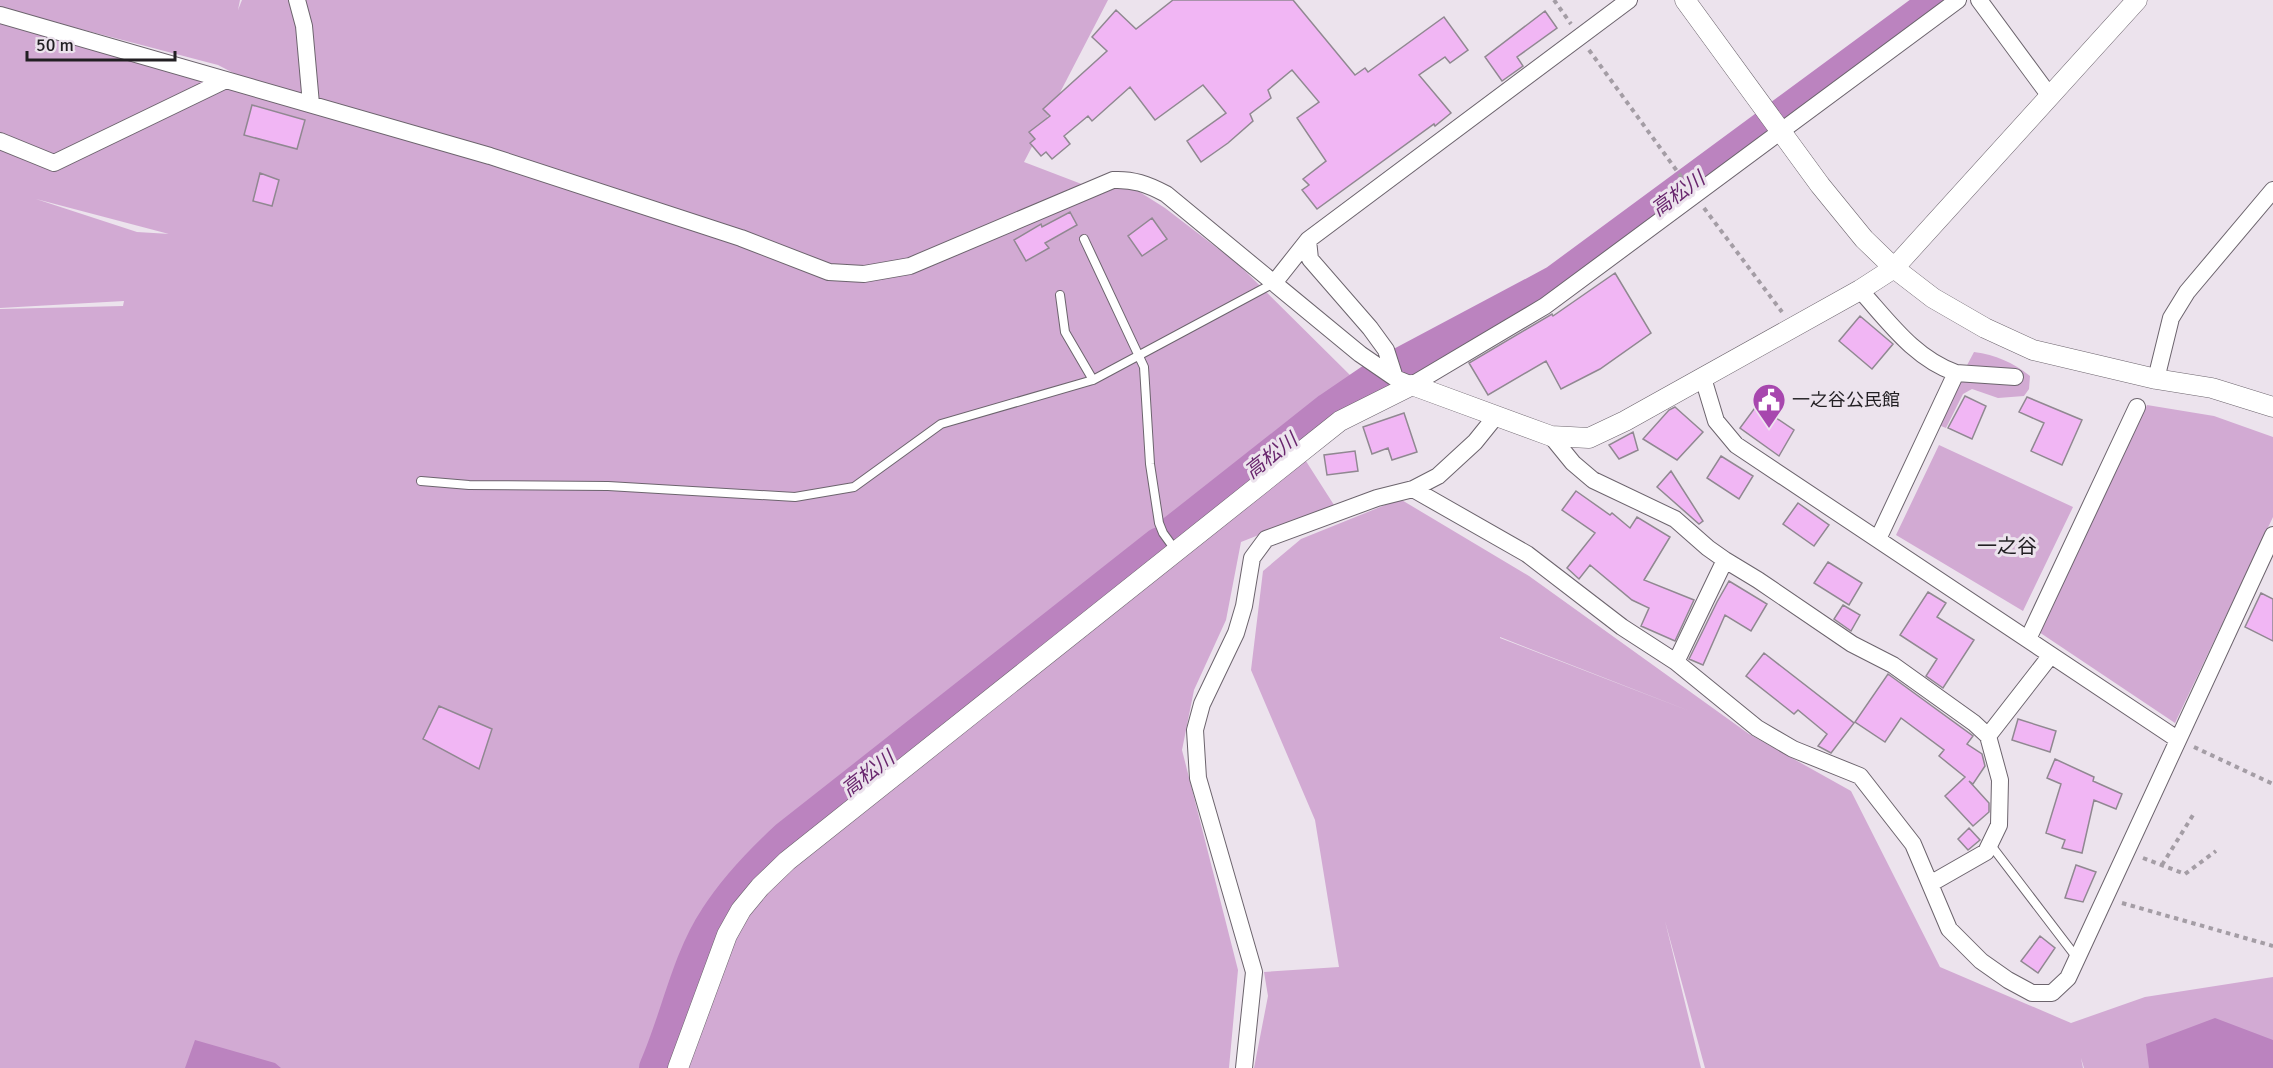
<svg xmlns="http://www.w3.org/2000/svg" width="2273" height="1068" font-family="Signika,'Noto Sans JP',sans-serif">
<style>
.green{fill:#d2aad3;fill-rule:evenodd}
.water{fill:#bb83bf}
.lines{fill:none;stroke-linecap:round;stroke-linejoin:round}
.river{stroke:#bb83bf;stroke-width:36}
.building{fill:#f1b6f4;stroke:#908891;stroke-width:1.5}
.service-casing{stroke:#6c646d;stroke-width:10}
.minor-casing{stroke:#6c646d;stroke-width:18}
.tertiary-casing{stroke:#6c646d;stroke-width:21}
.path{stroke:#a49da5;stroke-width:4;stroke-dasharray:4.5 4.5;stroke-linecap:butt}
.service{stroke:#fff;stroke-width:8}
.minor{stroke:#fff;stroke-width:16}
.tertiary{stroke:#fff;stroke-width:20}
.labels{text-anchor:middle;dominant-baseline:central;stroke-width:6;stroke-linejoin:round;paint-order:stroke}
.poi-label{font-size:18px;fill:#221f23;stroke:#ece3ed;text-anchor:start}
.water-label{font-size:20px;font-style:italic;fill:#69266e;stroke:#ece3ed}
.neighbourhood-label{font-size:20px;fill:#221f23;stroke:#ece3ed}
</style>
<rect width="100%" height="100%" fill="#ece3ed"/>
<!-- green -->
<path class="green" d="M0,0h240l-2,10 4,-10h866l-84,162 68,26 43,1 30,19 73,56 116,115 -140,103 -40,51 -60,70 190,-145 30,47 -93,37 -15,78 -32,70 -12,60 56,220 -9,98h-1229v-759l123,-3 1,-5 -124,7v-291l272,76 -54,-28 -218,-57zM36,199l133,35h1l-33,-2z
M1974,352c22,3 38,10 56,24l-1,13 -5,7 -26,2 -26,-9 -9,5 -17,34 -10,-4z
M2147,405l67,11 59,21v80l-98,206 -136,-91z
M1939,445l134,62 -50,104 -127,-76z
M1400,499l129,77 220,158 102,57 89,176 131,56 74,-26 128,-20v91h-189l-3,-10 2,10h-378l-40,-147 36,147h-447l14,-72 -4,-24 75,-5 -24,-147 -64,-150 12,-99 38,-32zM1500,638v-1l192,75z"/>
<!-- water -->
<path class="water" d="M2215,1018l58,22v28h-124l-3,-24z
M195,1040l80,23 6,5h-96z"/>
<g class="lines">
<!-- river -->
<path class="river" d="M1402,365l154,-82 384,-283
M1174,533l156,-123 41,-28
M657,1068c21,-47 32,-107 60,-149 19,-30 44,-56 70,-80l373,-294"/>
</g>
<!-- building -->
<path class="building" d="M1173,0h120l62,75 10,-7 3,4 76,-55 24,33 -18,13 -5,-6 -26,18 32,38 -16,13 -1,-2 -117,85 -15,-19 7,-5 -6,-6 23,-18 -29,-43 22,-16 -27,-32 -24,20 3,8 -21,16 3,7 -25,22 -27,19 -14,-21 39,-28 -23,-28 -48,35 -25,-33 -38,34 -4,-5 -24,20 6,8 -18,15 -6,-7 -5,4 -11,-13 5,-4 -6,-7 21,-16 -7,-7 64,-58 -15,-14 24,-27 20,19z
M1545,11l12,17 -40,29 6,9 -21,15 -17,-24z
M252,105l53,15 -8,29 -53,-14z
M260,173l19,7 -7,26 -19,-5z
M1070,212l7,13 -32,18 4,5 -23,13 -12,-21 27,-16 1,3z
M1152,218l15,21 -25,17 -14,-20z
M1615,273l36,60 -51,36 -39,20 -15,-28 -58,34 -19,-32 83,-49 1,2z
M1860,316l33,28 -21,25 -33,-28z
M1965,396l21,10 -14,33 -24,-11z
M2027,397l55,23 -20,45 -31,-14 13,-28 -25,-11z
M1757,405l37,25 -15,26 -39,-28z
M1675,407l28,25 -26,28 -34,-21 26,-29z
M1404,413l13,39 -25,8 -4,-12 -16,6 -9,-27z
M1633,432l5,18 -19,9 -10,-14z
M1355,451l3,20 -31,4 -3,-20z
M1721,456l32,20 -14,23 -32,-21z
M1671,471l32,50 -4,3 -42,-37z
M1576,491l34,24 2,-2 18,15 7,-11 33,20 -26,43 50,20 -19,41 -34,-15 8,-18 -17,-8 -42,-35 -11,14 -12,-11 28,-35 -33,-23z
M1798,503l31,22 -15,21 -31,-22z
M1828,562l34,21 -13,22 -35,-22z
M1729,581l38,23 -16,27 -26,-16 -22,50 -14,-6 28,-57z
M1928,592l18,11 -9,14 37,23 -31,48 -17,-12 11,-17 -37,-24z
M2261,593l12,6v42l-28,-14z
M1843,605l17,10 -9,16 -17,-12z
M1764,653l90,70 -23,30 -13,-7 9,-12 -29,-24 -4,4 -48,-38z
M1888,674l85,62 -6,8 15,10 3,12 -12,18 -4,-3 20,22v9l-16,14 -28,-30 20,-19 -26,-21 5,-6 -43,-32 -16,24 -30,-20z
M439,706l53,23 -13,40 -56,-30z
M2018,719l38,12 -6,21 -38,-12z
M2055,759l39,18 -1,4 29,13 -6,15 -22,-9 -12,53 -20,-5 3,-8 -19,-7 15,-49 -14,-6z
M1969,828l11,12 -12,10 -10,-11z
M2076,865l20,7 -13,30 -18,-4z
M2040,936l15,12 -17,25 -17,-12z"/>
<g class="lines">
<defs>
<path id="service" d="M1084,239l60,128 6,97 9,59 4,10 13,18
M1060,295l5,37 28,48
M421,481l48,4 139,1 187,11 59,-10 87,-63 152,-44 181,-97
M1990,844l87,114"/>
<path id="minor" d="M297,0l7,26 7,78
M1979,0l70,95
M0,15l490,141 251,82 88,34 35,2 46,-8 203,-86c20,-1 34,4 53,14l194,160 35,24 17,7 133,-79 413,-306
M0,141l54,22 172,-83
M1308,240l2,19 60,69 16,22 9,28
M1274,283l34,-43 321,-240
M1860,290c29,32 54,68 96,83l-78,166
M1956,373l59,4
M1703,378l13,43 20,24 441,294
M2156,379l15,-61 16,-26 86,-102
M1551,436l22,27 20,17 82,39 33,29 17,12 33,20 94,64 41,21 81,58 14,13
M1413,489l114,65 95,73 54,35
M1725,560l-49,102 81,66 36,21 67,27 53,68 36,85 32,32 27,19 24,13h20l16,-15 205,-443
M2028,639l109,-232
M1930,884l56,-32 13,-27 1,-45 -12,-44 63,-81
M1244,1068l10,-96 -56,-194 -3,-48 7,-26 34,-71 8,-27 8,-48 14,-19 111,-41 36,-9 25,-13 37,-34 21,-26"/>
<path id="tertiary" d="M1685,0l135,185 44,54 30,29 39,30 52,30 48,22 123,29 56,9 61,19
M678,1068l49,-133 14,-25 19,-23 27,-26 553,-440 72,-36 139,51 38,2 36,-17 235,-131 34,-22 243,-268"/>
</defs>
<!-- service casing -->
<use href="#service" class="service-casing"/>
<!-- minor casing -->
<use href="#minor" class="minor-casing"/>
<!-- tertiary casing -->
<use href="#tertiary" class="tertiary-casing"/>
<!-- path -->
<path class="path" d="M1554,0l17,24
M1589,50l96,132
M1704,208l78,104
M2194,747l79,37
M2143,858l42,16 31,-23
M2162,865l31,-50
M2122,903l151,43"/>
<!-- service -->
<use href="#service" class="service"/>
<!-- minor -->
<use href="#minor" class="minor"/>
<!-- tertiary -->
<use href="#tertiary" class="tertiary"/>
</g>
<!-- icons -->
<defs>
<symbol id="civic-pin" viewBox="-11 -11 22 30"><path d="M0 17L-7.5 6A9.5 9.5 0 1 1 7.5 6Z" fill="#a747ae" stroke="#ece3ed"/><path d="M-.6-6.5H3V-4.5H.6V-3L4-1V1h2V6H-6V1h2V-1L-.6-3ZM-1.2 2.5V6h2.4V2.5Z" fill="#fff"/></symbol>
</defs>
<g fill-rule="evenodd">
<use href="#civic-pin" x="1750" y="381" width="38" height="52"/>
</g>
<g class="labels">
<!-- poi labels -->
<g class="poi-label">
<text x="1792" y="400">一之谷公民館</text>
</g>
<!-- water labels -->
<g class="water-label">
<text transform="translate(1678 194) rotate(-36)">高松川</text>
<text transform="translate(1271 456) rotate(-38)">高松川</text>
<text transform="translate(868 774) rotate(-38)">高松川</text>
</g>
<!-- neighbourhood labels -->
<g class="neighbourhood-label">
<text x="2007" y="546">一之谷</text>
</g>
</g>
<!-- scale -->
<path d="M27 51v9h148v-9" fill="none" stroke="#221f23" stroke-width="3"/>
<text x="36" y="51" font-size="18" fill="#221f23" stroke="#ece3ed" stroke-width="4.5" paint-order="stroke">50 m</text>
</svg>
